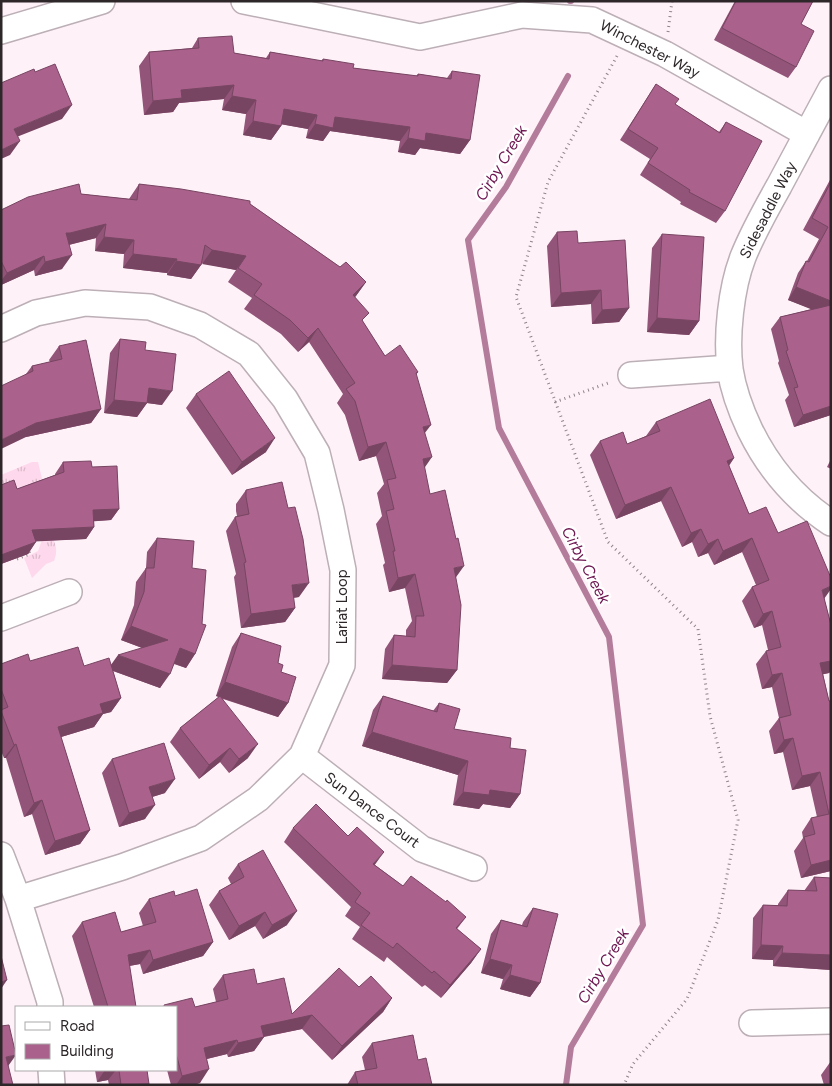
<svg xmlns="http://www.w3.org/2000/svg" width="832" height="1086" font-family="Figtree,sans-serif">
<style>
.grass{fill:url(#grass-tufts)}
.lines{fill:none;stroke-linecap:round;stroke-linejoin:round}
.stream{stroke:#b47c9b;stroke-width:6}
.minor-casing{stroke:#bcafb6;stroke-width:28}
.path{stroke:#8e8489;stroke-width:3;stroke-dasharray:1 4;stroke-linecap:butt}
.minor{stroke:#fff;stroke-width:25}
.wall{fill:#925478}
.shaded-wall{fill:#774562}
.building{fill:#aa628c;stroke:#774562}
.labels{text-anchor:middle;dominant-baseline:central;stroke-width:5;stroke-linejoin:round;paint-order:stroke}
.street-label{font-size:15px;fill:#2d272a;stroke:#fff}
.water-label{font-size:16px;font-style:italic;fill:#6d1550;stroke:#fff}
</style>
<defs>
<pattern id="grass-tufts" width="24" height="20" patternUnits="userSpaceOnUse" patternTransform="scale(1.25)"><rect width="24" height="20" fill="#fed8ec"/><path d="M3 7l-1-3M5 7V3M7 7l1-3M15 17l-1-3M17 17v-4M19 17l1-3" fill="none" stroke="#dab9cb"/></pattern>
</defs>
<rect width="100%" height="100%" fill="#fff1f8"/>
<!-- grass -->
<path class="grass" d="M32,462h6l13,54 -30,-26 -20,2v-17z
M53,539c4,8 4,14 1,22l-8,3 -14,14 -8,-20 14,-7 4,-11z"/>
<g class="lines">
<!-- stream -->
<path class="stream" d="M570,1h1
M566,1085l5,-38 72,-122 -34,-288 -110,-209 -31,-188 38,-53 62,-111"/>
<defs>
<path id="minor" d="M244,1l176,36 102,-22 70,5 73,34 142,80
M1,31l101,-30
M831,89c-18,33 -35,65 -52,97 -13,23 -26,46 -36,71 -12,31 -17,79 -13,112 3,20 11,42 20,61 18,37 46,70 81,93
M1,329l35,-16 49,-10 65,4 50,18 49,29 36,45 32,54 14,57 12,60 -1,95 -40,91 -44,43 -57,39 -79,29 -104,32
M631,375l99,-7
M1,618l68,-26
M302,756l120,93 52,19
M1,855l17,44 32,103v5
M752,1023l79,-2
M51,1070l1,15"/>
</defs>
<!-- minor casing -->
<use href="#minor" class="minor-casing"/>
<!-- path -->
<path class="path" d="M668,32l4,-31
M617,56l-69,126 -32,115 92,245 90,87 12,87 28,104 -20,100 -31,79 -54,65 -9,21
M555,402l56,-20
M17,559l13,-5 -2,-5"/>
<!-- minor -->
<use href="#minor" class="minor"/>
</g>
<!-- wall -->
<path class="wall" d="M735,1h78l-12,23 -5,43 -8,11 -74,-38z
M198,38l36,15 32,5 4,-6 51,9 2,-2 30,9 63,8 2,-2 29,4 5,-7 18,69 -10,14 -40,-6 -5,7 -17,-3 2,-11 -70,-10 -7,10 -17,-3 2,-9 -27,-5v2l-10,14 -28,-5 3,-21 -24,-4 2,-11 -45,4 -6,9 -29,3 -5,-49 10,-14 43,-4z
M656,84l19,20 44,28 7,-10 -1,89 -9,12 -36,-19 1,-2 -41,-27 10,-16 -30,-19z
M831,178v237l-37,12 -9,-27 4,-5 -11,-32 1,-2 -8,-32 9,-12 32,-8 -24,-9 10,-27 8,-12h1l12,-22 -16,-9z
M139,184l111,20 90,63 26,15 -11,15 8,25 22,34 33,16 -2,3 9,58 -1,35 6,26 26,84 1,92 -10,13 -65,-4 3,-30 9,-14 12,1v-6l6,-9 -7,-33 -16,4 -6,-27 2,-2 -9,-39 6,-8 -5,-23 7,-9 -8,-28 -17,5 -14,-46 -8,-12 6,-9 -34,-52 -11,10 -17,-18 -37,-25 8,-11 -24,-16 8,-12 -34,-7 -1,2 -10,14 -24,-4v-2l-44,-5 1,-14 -29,-3 1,-13 -27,7 -7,24 -27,7 -1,-6 -33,15v-75l80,-16 48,5z
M557,232l21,11 51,65 -10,14 -27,2 -1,-20 -40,3 -4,-61z
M662,234l37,87 -10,14 -42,-3 5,-84z
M120,339l25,11 17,55 -15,-2 -10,14 -33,-4 6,-60z
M59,346l42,63 -10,14 -65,14v-63l6,-8 18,-4 -1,-2z
M196,394l70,58 -34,23 -46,-67z
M656,422l78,36 -5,8 20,48 29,19 46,65 7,27v46l-2,2 -6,1 6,27h2v170l-30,7 -7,-27 9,-13 -1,-6 9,-14 6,-1 -7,-31 -18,4 -9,-38 -9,2 -5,-23 10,-13 -7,-31 -10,2 -6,-25 10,-13 2,-1 -6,-25 -8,3 -12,-27 10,-14 4,-2 -14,-33 -28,13 -6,-12 -10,4 -6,-15 -10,5 -21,-46 -45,18 -26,-64 10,-14 27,3 19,-8z
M831,459v10l-4,-2z
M63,462l29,5 27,42 -8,11 -17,1v6l-8,12 -50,2 -8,13 -27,10v-79l16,4 38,-14v-1z
M246,490l53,107 -6,1 2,10 -10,14 -44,6 -7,-51 2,-3 -10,-43 9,-14 2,-1 -1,-5v-7z
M157,538l35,30 3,86 -9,14 -12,-4 -14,24 -47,-17 8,27 -10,14 -8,2 -9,13 -33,10 29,93 -10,14 -35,11 -13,-41 -8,3 -18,-59h-2l-3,-7v-87l29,-3 54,5 27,-1 31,-17 -21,-8 13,-35 2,-23 10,-14 1,-16z
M241,633l37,30 3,9 7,31 -10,14 -55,-18 25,59 -19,15 -9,-11 -21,17 -29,-37 10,-14 39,-31 -3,-1 16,-49z
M383,696l50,15 6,-8 15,26 56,19 10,46 -10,14 -27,-4 -4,5 -26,-4 5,-30 -96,-29 11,-36z
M112,759l53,34 -13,4 -7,22 -26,8 -17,-54z
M293,828l82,37 28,21 63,31 -9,12 24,20 -10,14 -30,35 -16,-13 -3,2 -35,-30 -3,5 -32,-23 8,-12 -15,-11 6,-9 -67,-65z
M238,864l49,61 -24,14 -8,-13 -26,14 -20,-35 10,-14 12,-7 -3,-6z
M814,877l17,1v92l-58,-4v-6l-21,-1 1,-41 10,-13h15v-1l10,-14 16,1z
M175,896l38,46 -10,14 -60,18 -3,-10 -11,2 7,41h-42l-22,-71 10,-14 39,10 22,-6 -4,-13 10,-14z
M533,908l7,75 -10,14 -30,-8 3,-10 -22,-6 10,-39 10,-14 21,5 1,-3z
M223,975l34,9 35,30 67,-27 33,11 -9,14 -51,48 -30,-31 -38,8 -10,14 -26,6 -1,-3 -20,5 -7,24 -7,2h-22l-4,-15h9v-63h-13l1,-2 31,2 21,-5 -3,-13z
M372,1043l46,17 14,25h-85l8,-13 10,-2 -3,-13z
M831,1061v24h-7l-3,-10z
M95,1070h52l1,15h-39l-1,-5 -11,2z"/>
<!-- shaded-wall -->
<path class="shaded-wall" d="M234,85l-10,14 -45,4 -6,9 -29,3 9,-14 28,-11z
M232,96l24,4 -10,14 -24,-4z
M72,105l-10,14 -58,23 10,-13z
M284,109l33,6 -9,14 -34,-6z
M335,117l75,10 -10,14 -70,-10 -7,10 -17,-3 9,-14z
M253,121l28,5 -10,14 -28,-5z
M426,133l44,7 -10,14 -40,-6 -5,7 -17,-3 10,-14z
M20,141l-10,14 -9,4v-9z
M106,224l-10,14 -36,9 6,-14z
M104,237l30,3 -10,14 -29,-3z
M212,250l34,6 -10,14 -34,-6z
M133,254l44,5 -10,14 -44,-5z
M72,255l-10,14 -27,7 10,-14z
M44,256l-10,14 -33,15v-4l6,-8z
M176,261l25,4 -10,14 -24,-4z
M366,282l-10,14 -13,13 10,-14z
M796,287l35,14v11l-3,4 -40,-16z
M601,290l-10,14 -40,3 10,-14z
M629,308l-10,14 -27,2 10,-14z
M657,318l42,3 -10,14 -42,-3z
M318,328l-9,14 -11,10 10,-14z
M149,388l23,3 -10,14 -15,-2 -10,14 -33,-4 10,-13z
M831,406v9l-37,12 9,-12z
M101,409l-10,14 -65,14 -25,12v-9l35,-17z
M431,425l-10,13 2,-11z
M275,438l-9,14 -34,23 10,-13z
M386,442l-10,14 -17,5 9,-14z
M432,457l-9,13v-11z
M734,458l-10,14 3,-11z
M671,487l-10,14 -45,18 9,-14z
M119,509l-8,11 -26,2 8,-12z
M94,527l-8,12 -62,3 8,-12z
M701,529l-9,13 -10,5 9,-14z
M752,538l-10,14 -28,13 9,-14z
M718,539l-10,14 -10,4 10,-13z
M36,542l-8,12 -27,10v-9z
M464,566l-10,14v-12z
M415,574l-10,14 -16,4 9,-14z
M309,583l-10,14 -17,2 10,-14z
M831,586v3l-7,10 -2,-9z
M295,608l-10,14 -44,6 10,-14z
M772,611l-10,14 -8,3 9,-14z
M131,626l37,14 -9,14 -38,-14z
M180,648l15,6 -9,14 -16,-6z
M118,655l52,19 -10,14 -52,-19z
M831,661v10l-2,2 -18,4 9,-14z
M392,665l65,5 -10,13 -65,-4z
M782,673l-10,14 -10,2 10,-14z
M225,682l63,21 -10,14 -62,-21z
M121,698l-10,14 -8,2 -9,13 -46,14 10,-14 42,-23z
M372,732l96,29 -10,14 -96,-29z
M793,738l-10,14 -9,2 10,-14z
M16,744l-10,14h-2l10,-13z
M258,744l-10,14 -19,15 10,-14z
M230,748l-10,14 -21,17 10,-14z
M820,772l-10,14 -18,4 10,-14z
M175,779l-10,14 -26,8 10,-14z
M490,790l30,4 -10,14 -27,-4 -4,5 -26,-4 10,-13z
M42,800l-10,14 -8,3 10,-14z
M155,805l-10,14 -26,8 10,-14z
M90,830l-10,14 -35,11 10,-14z
M384,852l-10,14 -1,-2z
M831,860v11l-30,7 10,-13z
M297,911l-10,14 -24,14 9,-14z
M265,912l-10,14 -26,14 10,-14z
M213,942l-10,14 -60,18 10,-14z
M761,945l22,1 -10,14 -21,-1z
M481,949l-10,14 -30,35 9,-13z
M150,950l-10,14 -22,4 10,-13z
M782,953l49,2v15l-58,-4z
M490,959l22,6 -9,14 -22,-6z
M510,975l30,8 -10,14 -30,-8z
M7,980l-6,9v-7z
M392,998l-9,14 -51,48 10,-14z
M312,1015l-10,14 -50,10 9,-13z
M264,1037l-10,14 -26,6 10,-14z
M237,1040l-10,14 -33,8 10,-14z
M16,1055l-10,14v-12z
M209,1069l-9,14 -7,2h-17l6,-9z
M105,1070h11l-8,10 -11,2z"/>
<!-- building -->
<path class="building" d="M736,1h77l-12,23 13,7 -18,36 -74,-39z
M232,36l2,17 35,6 1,-7 53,9v-2l31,5 -1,4 65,8v-2l33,5 1,-8 28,4 -10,65 -44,-7 -1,8 -17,-3 2,-11 -75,-10 -2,11 -18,-4 2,-9 -33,-6 -3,17 -28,-5 3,-21 -24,-4 2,-11 -53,5 1,8 -29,3 -4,-49 50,-4 -1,-10z
M55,64l17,41 -58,24 6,12 -19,9v-67l33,-14 1,3z
M656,84l23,15 -4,5 45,29 6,-11 36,19 -37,70 -36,-19 1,-2 -42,-27 10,-15 -30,-19z
M831,182v119l-35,-14 10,-26 3,1 19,-35 -16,-9z
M79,184l2,10 56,6 2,-16 42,5 69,12v3l90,63 6,-5 20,20 -13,13 16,18 -7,7 23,36 15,-11 18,27 -2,1 15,52 -8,2 9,30 -9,2 7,35 15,-4 11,49 2,-1 6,28 -10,2 7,37 -4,65 -65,-5 2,-30 21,2 1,-21h8l-9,-42 -17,4 -5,-27h2l-9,-40 8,-2 -7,-29 9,-2 -10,-36 -18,5 -13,-46 -9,-12 9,-6 -37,-55 -10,10 -18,-18 -36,-25 8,-11 -24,-16 8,-12 -34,-6 -7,-5 -4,20 -25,-4 1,-2 -44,-5 1,-14 -30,-3 2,-13 -36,9h-4l6,22 -27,7 -1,-6 -37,17 -6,-12v-51l27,-13z
M577,231l1,12 47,-3 4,68 -27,2 -1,-20 -40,3 -4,-61z
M662,234l42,3 -5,84 -42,-3z
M831,305v101l-28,9 -9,-27 4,-1 -12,-36 2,-1 -8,-33z
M120,339l26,3 -1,8 31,4 -4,37 -23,-3 -2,15 -33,-3z
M86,340l15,69 -65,14 -35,17v-54l32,-15 -1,-5 30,-7 -3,-13z
M229,371l46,67 -33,24 -46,-68z
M710,399l24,59 -7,3 22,53 17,-7 12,26 29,-12 24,57v8l-9,4 9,35v36l-11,2 9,38h2v159l-20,5 -7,-28 11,-3 -4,-16 18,-4 -9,-42 -18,4 -9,-38 -9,2 -5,-22 12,-3 -9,-42 -10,2 -6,-24 15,-4 -9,-36 -9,3 -11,-27 17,-7 -17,-42 -29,13 -5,-12 -10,5 -7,-15 -10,4 -20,-46 -46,18 -25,-64 23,-9 4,12 33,-13 -4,-9z
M91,461l1,6 25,-1 2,43 -26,1 1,17 -62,3 4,12 -35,13v-70l13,-5 3,9 47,-17 -1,-10z
M282,482l6,26 7,-1 8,32 6,44 -17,2 3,23 -44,6 -7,-51 2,-1 -11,-45 14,-3 -3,-17v-7z
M157,538l37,3 -2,27 14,2 -4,54 4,1 -11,29 -15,-6 -10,26 -52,-19 50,-15 -37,-14 13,-34 2,-24h8z
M241,633l40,13 -3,17 5,2 -2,7 15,5 -8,26 -63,-21z
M78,647l6,19 25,-8 12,40 -21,6 3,9 -45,14 32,103 -35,11 -13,-41 -8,3 -18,-59 -2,1 -13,-34v-1l7,-3 -7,-18v-25l27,-10 2,7z
M220,696l38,48 -19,15 -9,-11 -21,17 -29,-37z
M383,696l54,16 2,-9 21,6 -6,20 57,9 -1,10 16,2 -6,44 -30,-4 -1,5 -26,-3 5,-31 -96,-29z
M164,743l11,36 -26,8 6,18 -26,8 -17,-54z
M316,804l32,32 9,-9 27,25 -11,12 30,22 8,-10 35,26 1,-2 19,17 -10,11 25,21 -31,36 -16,-14 -2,2 -35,-30 -4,5 -32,-23 9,-12 -15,-11 6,-9 -68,-65z
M263,850l34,61 -25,14 -7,-13 -26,14 -20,-35 25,-14 -6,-13z
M814,877l17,1v77l-49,-2 1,-7 -22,-1 2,-40 24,1 1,-16 29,1z
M197,889l16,53 -60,18 -3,-10 -22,5 8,52h-28l-26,-85 33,-10 6,20 35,-10 -7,-23 25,-8 1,5z
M533,908l25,6 -18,69 -30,-8 2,-10 -22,-6 11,-39 26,7z
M1,956l6,24 -6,2z
M339,968l20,19 12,-11 21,22 -50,48 -30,-31 -51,11 3,11 -26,6 -1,-3 -33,8 5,21 -27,7 -6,-23v-46h-11l-1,-2 28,-7 3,9 33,-8 -5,-24 31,-6 3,15 27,-6 8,36z
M9,1025l7,30 -10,2 7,28h-12v-59z
M413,1035l5,25 8,-2 6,27h-74l-3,-13 22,-4 -5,-25z
M119,1070h28l2,14 -28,1z"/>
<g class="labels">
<!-- street labels -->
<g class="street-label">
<text transform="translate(650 49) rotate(27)">Winchester Way</text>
<text transform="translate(768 210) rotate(-63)">Sidesaddle Way</text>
<text transform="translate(342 607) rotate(-90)">Lariat Loop</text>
<text transform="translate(372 810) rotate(37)">Sun Dance Court</text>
</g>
<!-- water labels -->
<g class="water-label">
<text transform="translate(501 163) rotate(-59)">Cirby Creek</text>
<text transform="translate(586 565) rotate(62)">Cirby Creek</text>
<text transform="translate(603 966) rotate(-59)">Cirby Creek</text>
</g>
</g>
<!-- border -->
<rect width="832" height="1086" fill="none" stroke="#2d272a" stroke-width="5"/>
<!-- legend -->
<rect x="15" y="1006" width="162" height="65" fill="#ffffff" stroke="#aba9aa"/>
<rect x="25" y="1022" width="25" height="8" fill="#ffffff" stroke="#aba9aa"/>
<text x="60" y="1031" font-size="15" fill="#2d272a">Road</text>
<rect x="25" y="1044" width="25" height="15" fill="#aa628c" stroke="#aba9aa"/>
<text x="60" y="1056" font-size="15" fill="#2d272a">Building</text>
</svg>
